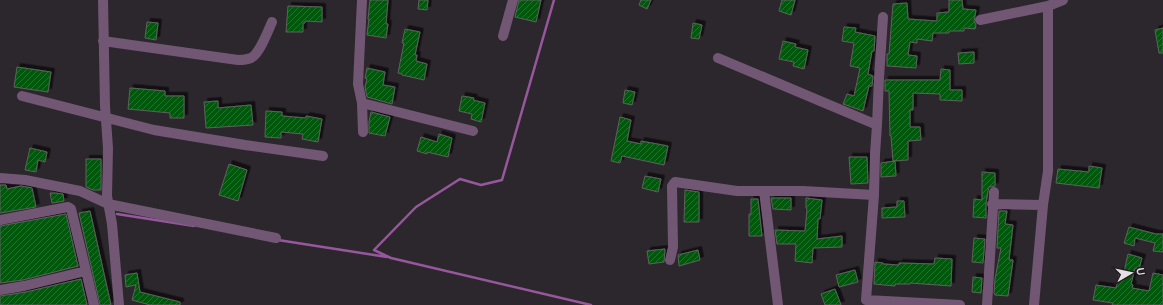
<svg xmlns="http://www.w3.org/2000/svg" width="1163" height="305" font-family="Quicksand,sans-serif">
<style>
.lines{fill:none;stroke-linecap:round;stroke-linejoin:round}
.stream{stroke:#96579d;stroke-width:2.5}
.building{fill:url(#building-hatch);stroke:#5d625c;filter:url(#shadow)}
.minor{stroke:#725775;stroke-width:10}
</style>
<defs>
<pattern id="building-hatch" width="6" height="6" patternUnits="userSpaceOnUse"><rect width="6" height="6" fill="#035810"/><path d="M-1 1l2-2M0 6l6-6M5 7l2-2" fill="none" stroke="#287033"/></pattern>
<filter id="shadow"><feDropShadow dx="3.5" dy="-3.5" stdDeviation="0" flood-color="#0009"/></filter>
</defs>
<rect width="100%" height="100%" fill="#2c272c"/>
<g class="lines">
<!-- stream -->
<path class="stream" d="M554,0l-52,180 -21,5 -21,-6 -44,28 -42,43 17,8 200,47
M117,214l77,12
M278,240l109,17"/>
</g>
<!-- building -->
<path class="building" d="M370,0h18l-2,24h2l-2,14 -19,-3 2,-16h-1z
M419,0h9l-1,10 -9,-1z
M519,0h22l-5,22 -21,-5z
M641,0h10l-4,9 -8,-4z
M782,0h13l-4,15 -12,-4z
M949,0h13l1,9 13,1 -2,11 2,4 -1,4 -11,-1v3h-15v2h-16l-1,8 -15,-2v4l-7,-1 -2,13 9,1 -1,12 -29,-2v-12h2l4,-50 14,-1 1,16 29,2v-8l12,-1z
M288,6l34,1v15l-17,-1v2h-2v9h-17z
M147,22l11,1 -2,17 -11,-2z
M693,23l9,2 -3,14 -8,-1z
M844,27l12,1 -1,4 20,4 -1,15h-2l-4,23 5,2 -1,10h-3l-6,25 -20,-7 4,-10 7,2 6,-28 -10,-2 4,-23 -12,-2z
M1163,28v25h-4l-4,-23z
M405,29l15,3 -5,23h2l-1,6 11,3 -3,16 -22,-5v-1l-4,-1 6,-30h-2z
M783,41l13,3 -1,3 13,3 -4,19 -11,-3 1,-4 -15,-3z
M974,52v11l-15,1 -1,-11z
M17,67l34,5 -3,20 -34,-5z
M367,68l18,4 -2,13 12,2 -3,17 -25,-7 -2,-10 2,-8 -2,-1z
M941,69l9,1v20h12v11l-22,-1v-6l-27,-1v17h-3v17h10l1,13 -13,1v19l-15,1 -2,-25h-1l-1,-45h-4v-11h55z
M130,88l35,3v5h19v22h-14v-5l-42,-4z
M625,90l10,2 -3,13 -9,-2z
M462,96l12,2 -1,2 12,3 -4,19 -10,-3 1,-5 -13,-3z
M218,101v7l33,-3 2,20 -47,3 -2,-26z
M266,111l16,1v4l24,2v-2l16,3 -4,23 -16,-3 1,-5 -22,-2v6l-16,-1z
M371,112l19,5 -5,19 -16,-3v-11z
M620,117l11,3 -4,21 14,3v-3l27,5 -4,19 -42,-9 -2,7 -9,-2z
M439,134l13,4 -4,19 -21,-5v2l-10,-3 4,-14 16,5z
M30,148l17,4 -2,10 -7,-2 -2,12 -11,-2z
M849,157h18l1,26 -17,1z
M86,159h15v31h-8l-7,-3z
M895,161l1,15 -15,1v-14z
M229,164l18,6 -9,31 -19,-6z
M1089,166l13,2 -3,20 -43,-5 2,-14 31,3z
M982,172l13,1v13l-6,1 -1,4 -2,12v15l-13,-1 1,-18 8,1z
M645,176l16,3 -3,13 -16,-4z
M0,185h6l1,4 14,-3 11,2 4,19 -36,6z
M685,190l14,2v30h-15z
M50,193h5l8,1 1,7 -12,2z
M771,198h20v12l-18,-1z
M806,198l16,2 -2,19h-2l-1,20 25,-3v11l-29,1 -1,15 -17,-2 1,-17h-19l-2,-14 30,1 2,-22 -1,-1z
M751,199h7l4,37h-13v-22h2z
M897,201h7l1,16 -23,1v-10l15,-1z
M90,211l21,94h-11l-21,-92z
M999,211h8l-2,13 8,1 -4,35h4l-5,36 -13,-1 -1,-2 1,-14 6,-31h-4z
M66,214l12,52 -55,14 -23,3v-57z
M1129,227l27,7h7v18l-10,-1 2,-8 -20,-5 -1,8 -10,-3z
M974,238l11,1 -2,24 -11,-1z
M665,249l-1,13 -15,2 -2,-13z
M698,250l2,10 -21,6 -1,-11z
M1128,254l14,4 -3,11 -4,-1 -4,16 2,1 -1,3 17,3 4,-18 10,2v30h-51l1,-2 -20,-3 3,-15 20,3 4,-17 4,1z
M935,258l17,1 -1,27 -41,-3v1h-15v2l-21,-2 1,-22 8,1v1l16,1v-2l35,1z
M855,270l3,12 -19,5 -3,-12z
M137,273l3,19 40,10v3h-30l-18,-5 4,-15 -10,2 -1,-12z
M973,277l9,1 -1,15 -9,-1z
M81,279l6,26h-87v-9l26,-4z
M835,289l6,16h-16l-4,-11z"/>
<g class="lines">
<!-- minor -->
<path class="minor" d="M103,0l2,106 3,42 -1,48 5,28 7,81
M362,0l-4,84 4,19 1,29
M883,17l-4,61 -2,47 -2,29 -1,41 -8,105 94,5
M980,20l68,-14 15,-6
M503,36l10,-36
M103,41l135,19c4,0 8,0 13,-2 9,-5 17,-27 21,-36
M718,58l159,67
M22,96l132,34 91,15 78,11
M362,103l111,28
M0,178l25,2 55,11 28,13 168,34
M764,191l14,114
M992,204l51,1 5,-34v-165
M0,220l68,-13 3,2 15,62 -62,15 -24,4
M670,260l3,-13 -1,-61 3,-4 62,9h66l71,4
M86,271l8,34
M987,305l7,-113
M1034,305l9,-100"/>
</g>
<!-- north arrow -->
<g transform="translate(1131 273) rotate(81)" stroke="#221d22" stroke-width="3" paint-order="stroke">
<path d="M0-3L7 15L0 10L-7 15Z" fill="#e4e1e4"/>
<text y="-6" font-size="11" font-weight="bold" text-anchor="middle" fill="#e4e1e4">U</text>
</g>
</svg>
